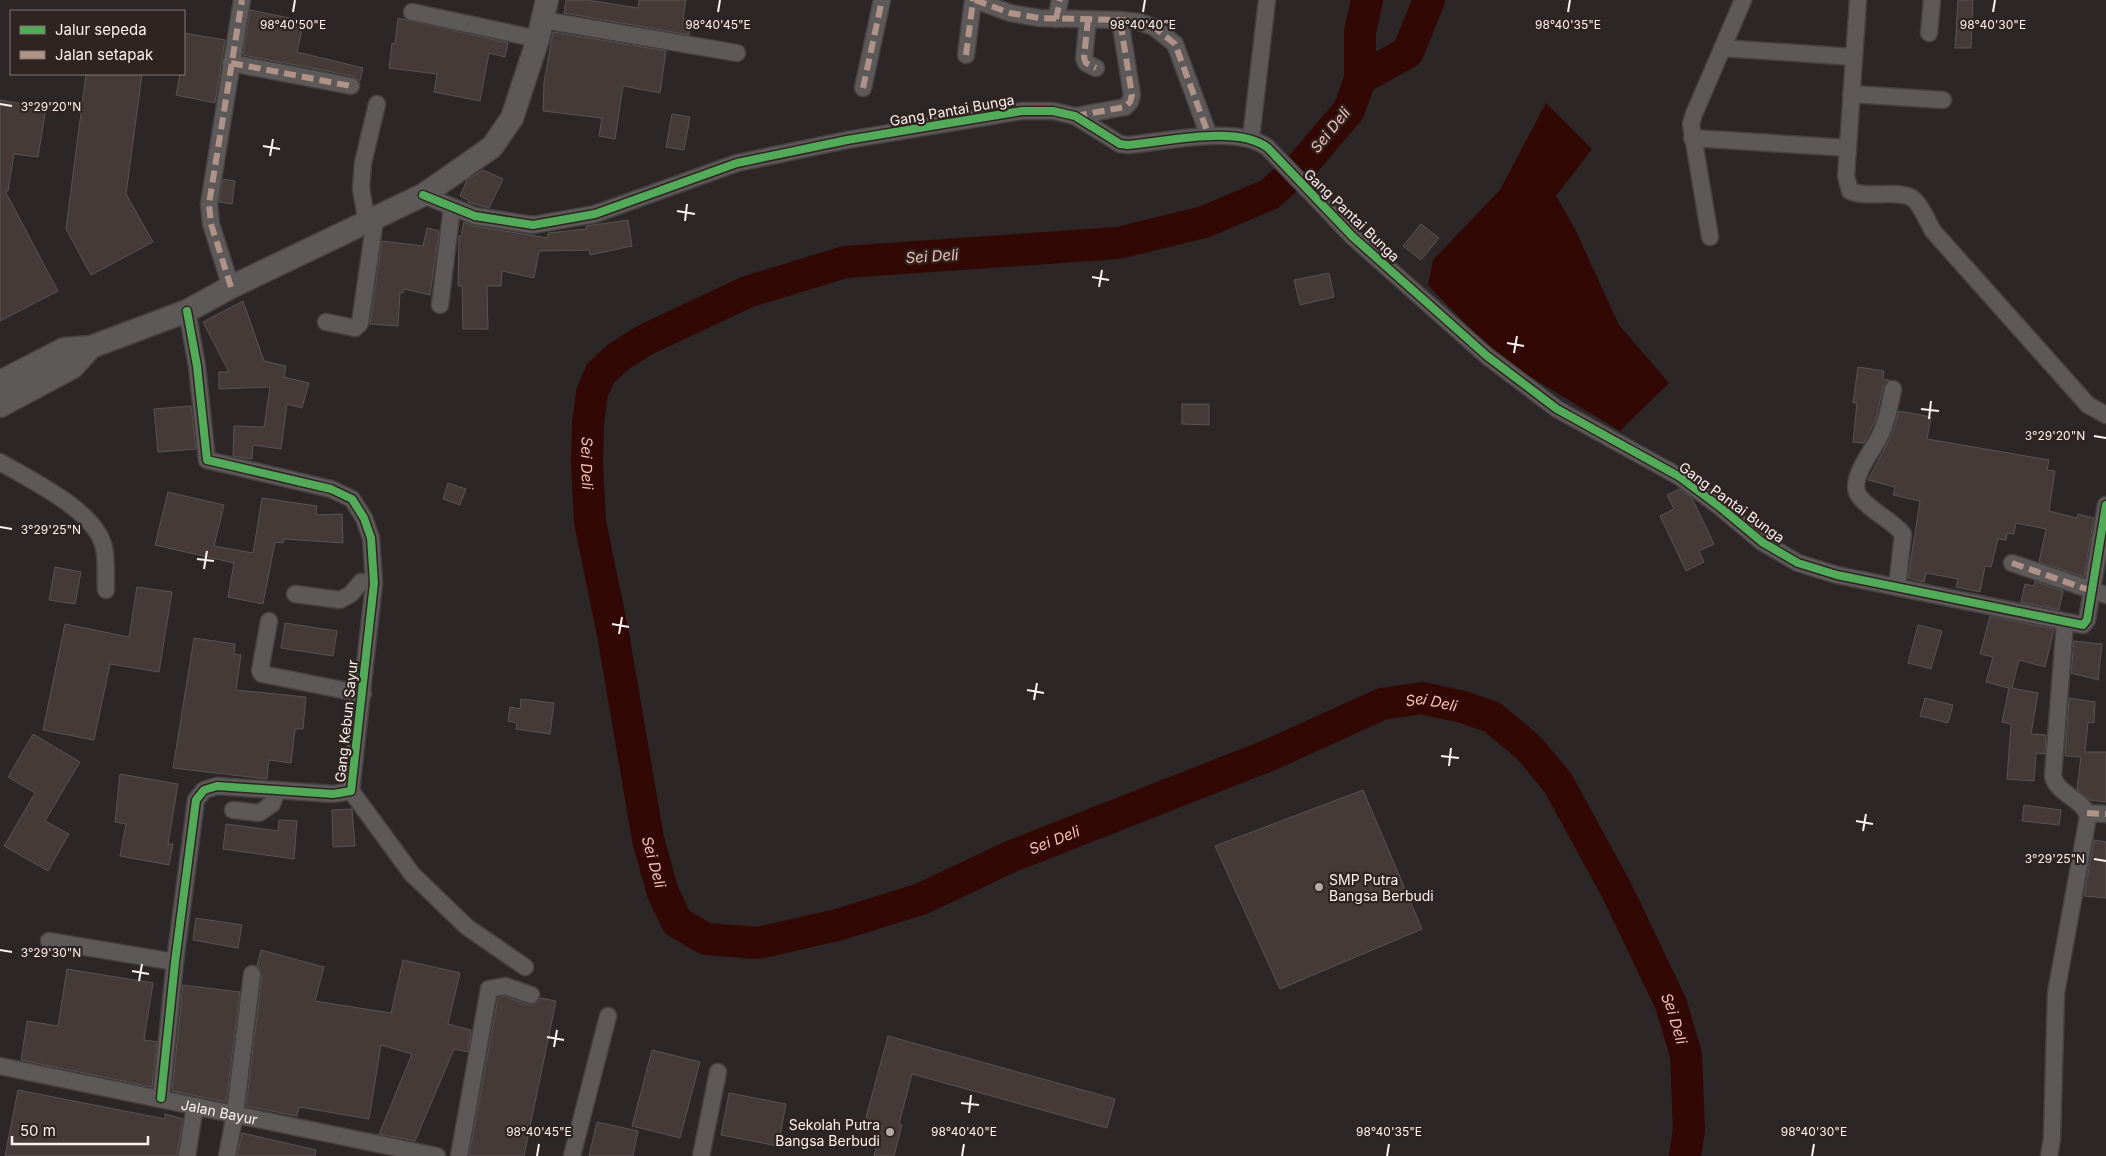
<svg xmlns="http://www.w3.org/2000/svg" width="2106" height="1156" font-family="Inter,sans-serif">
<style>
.water{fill:#310804}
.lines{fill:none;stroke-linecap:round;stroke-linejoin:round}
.river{stroke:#310804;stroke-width:32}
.building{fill:#463a38;stroke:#585353}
.street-casing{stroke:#464140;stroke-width:19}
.secondary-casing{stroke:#464140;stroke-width:25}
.street{stroke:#5d5958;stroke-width:16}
.secondary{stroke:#5d5958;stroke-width:22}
.quiet{stroke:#af9288;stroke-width:6;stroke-dasharray:12 6;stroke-linecap:butt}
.cycleway-casing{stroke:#302422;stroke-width:11}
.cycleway{stroke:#51ab58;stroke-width:8}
.ticks{fill:none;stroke:#faf2f0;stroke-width:2}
.poi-dot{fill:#b2aba9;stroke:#302422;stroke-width:2}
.labels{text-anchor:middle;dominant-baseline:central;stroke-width:4.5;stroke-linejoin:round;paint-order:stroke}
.street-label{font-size:14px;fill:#faf2f0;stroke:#302422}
.poi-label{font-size:14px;fill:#faf2f0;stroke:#302422;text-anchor:start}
.water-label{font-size:15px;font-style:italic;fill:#f4c1b5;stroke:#302422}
.ticks-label{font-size:12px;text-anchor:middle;fill:#faf2f0;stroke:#302422;stroke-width:4.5;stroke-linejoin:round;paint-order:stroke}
</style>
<rect width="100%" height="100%" fill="#2c2626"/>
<!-- water -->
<path class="water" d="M1546,103l46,46 -36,47 18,31 45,98 50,58 -49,48 -121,-73 -71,-73 5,-25 67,-70z"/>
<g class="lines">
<!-- river -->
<g class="river">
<path id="s1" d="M1367,0l-7,32v47l-11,31 -46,54 -33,30 -66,28 -86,21 -273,19 -98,30 -102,48 -27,17 -18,17 -8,19 -4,31 -1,38 3,60 23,112 35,205 15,54 14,29 29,17 52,4 79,-18 84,-26 91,-43 260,-102 110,-50 40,-6 41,9 29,10 37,31 29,35 59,108 54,113 15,51 3,75 -4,26"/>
<path d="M1360,79l48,-27 21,-52"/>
</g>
</g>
<!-- building -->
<path class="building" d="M566,0h21l51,8 1,-8h47l-3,19 9,1 -3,15 -125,-22z
M1958,0h15l-2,48h-16z
M250,10l54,11 -7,31 66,16 -3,13 -7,-5 -110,-21z
M398,18l110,25 -3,14 -16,-4 -9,48 -46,-9 3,-18 -48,-6 3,-25 3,1z
M553,32l113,19 -6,42 -37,-7 -8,53 -16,-3 3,-18 -59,-7 1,-29z
M184,33l41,7 -10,63 -39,-8 4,-21 4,1z
M86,74h56l-16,120 27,48 -62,33 -25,-46z
M0,100l46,8 -8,49 -24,-3 -6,37h-3l53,100 -58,30z
M672,114l18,3 -6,33 -18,-3z
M483,170l20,9 -14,29 -21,-6v-2l-8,-4 7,-16z
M223,179l12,2 -3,23 -13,-2z
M628,220l4,26 -42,9 -1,-5 -50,1 -5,27 -32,-7 -1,15h-14l1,43h-25l-1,-43h-4l1,-50h2l3,-14 9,4 75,12v-5l39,-4 -1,-3z
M1421,224l18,14 -18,22 -18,-14z
M427,228l12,3 -9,64 -26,-6 -1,4h-3l-2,33 -28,-2 12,-83 41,5z
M1329,273l5,24 -34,8 -6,-25z
M243,301l21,60 22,5 -2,11 25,6 -7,25 -15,-4 -6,45 -28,-4 -1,14 -19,-3 1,-30 30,1 6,-40 -51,2v-17h10l-26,-50z
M1858,367l26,4 -1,8 6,1 -6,7 -7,32 -12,24 -11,-1 4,-39h-4z
M1182,404h27v21l-27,-1z
M191,406l5,43 -38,3 -4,-43z
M1899,411l32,6 -4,22 122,21 -2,10 8,1 -6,40 28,7 1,-4 16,4 -10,59 -45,-15 7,-33 -30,-6 -2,11 -7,-1 -1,7 -8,-1 -7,28 -6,-1 -5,26 -24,-5 2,-8 -32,-6 -2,9 -16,-4 12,-77 -27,-6 2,-8 -27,-7 25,-48z
M448,483l18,6 -6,16 -17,-6z
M1680,489l12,9 22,46 -15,7 5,11 -18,9 -26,-55 14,-7 -7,-14z
M168,492l56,13 -10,41 39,7 9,-55 55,8 -1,9 26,-1 1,29 -59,-4 -1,4 -8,-1 -12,62 -35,-7 6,-34 -79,-18z
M55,567l26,5 -6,32 -26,-4z
M2035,581l28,10 -4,19 -38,-8 4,-18 9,2z
M137,587l35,5 -13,80 -49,-8 -16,76 -51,-10 22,-106 64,13z
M1990,616l64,13 -9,38 -26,-7 -7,28 26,5 -7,41 15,1 -1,19 -9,-1 -2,28 -27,-2 4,-55 -9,-2 7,-34 -23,-6 7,-25 -13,-3z
M285,623l52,8 -4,25 -52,-8z
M1918,625l24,6 -11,38 -23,-6z
M194,638l41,6 -1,10 7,1 -5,35 70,7 -3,32h-8l-4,34 -22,-3 -2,19 -94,-11z
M2074,641l28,3 -4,36 -27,-7z
M1925,698l28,7 -5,18 -28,-7z
M2069,698l26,4 -1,21 -6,-1 -3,30h21v50l-16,-2 -13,-11 4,-32 -16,-1z
M521,699l33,4 -4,31 -34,-5 1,-6 -9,-2 2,-14 10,2z
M33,734l47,28 -35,59 24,13 -21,37 -44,-25 31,-53 -27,-16z
M120,774l58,10 -10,60h5l-4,21 -49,-9 6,-32 -11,-2z
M1363,790l59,139 -142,60 -65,-143z
M2024,805l37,5 -2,15 -37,-4z
M352,809l3,37 -22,1 -1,-37z
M279,820l18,1 -3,38 -71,-10 3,-25 52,7z
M2094,840l12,2v56l-22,-2z
M196,918l46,7 -4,23 -45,-8z
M261,950l63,17 -9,34 76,12 12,-53 57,13 -12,51 23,6 -3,22 -14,-3 -39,92 -36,-7 33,-80 -31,-9 -12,74 -70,-12 -2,9 -51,-10 16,-131 -5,-9z
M67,969l86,14 -9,57 13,2 -5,45 -131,-27 6,-39 31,5z
M183,985l57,7 -14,110 -54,-11z
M504,996l24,9 9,-2 4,-5 15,3 -32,155h-55l29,-158z
M888,1036l227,63 -8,29 -195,-54 -13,50 3,1 -8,31h-20l8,-30 -17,-5z
M652,1050l48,12 -20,76 -48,-12z
M18,1090l147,29v-5l18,5 -6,37h-172z
M729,1093l57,11 -8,42 -57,-11z
M597,1122l41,9 -5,25h-44z
M242,1133l74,17 -1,6h-78z"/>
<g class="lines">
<defs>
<g id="street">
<path d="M975,0l35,13 29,5 81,2 19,2 15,5 21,17 34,92"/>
<path d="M1858,0l-12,176 4,15c18,8 47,-2 62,7 7,4 17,26 21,33l155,174 18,10"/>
<path d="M412,12l126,27"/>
<path d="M1056,19l4,-19"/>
<path d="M1088,19l-4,39 2,5 10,5"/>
<path d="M543,20l194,33"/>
<path d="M1929,33l3,-33"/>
<path d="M1722,48l132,9"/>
<path d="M966,55l7,-55"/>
<path d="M231,63l120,23"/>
<path d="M863,88l19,-88"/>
<path d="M1851,94l92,6"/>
<path d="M1075,116l50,-9 5,-5 2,-7 -12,-75"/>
<path d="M1251,138l16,-138"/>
<path d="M1692,138l156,10"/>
<path d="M423,195l52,21 58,9 62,-11 142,-51 110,-23 175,-29h31l22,5 45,28 8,1c37,-3 110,-21 140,3l85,89 134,119 70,53 123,68 40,30 42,35 36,21 39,12 246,50 4,-5 19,-115"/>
<path d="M367,223l-6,-34 2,-26 14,-59"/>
<path d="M1710,237l-19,-113 3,-10 49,-114"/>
<path d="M231,287l-20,-63 -2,-20 33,-204"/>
<path d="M440,305l12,-98"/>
<path d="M326,322l29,6 5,-5 15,-103"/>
<path d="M1893,389c-3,15 -5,30 -12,44 -6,16 -34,46 -22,63 12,16 32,23 44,38l-6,53"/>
<path d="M0,462c30,18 97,49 104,86 3,13 1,29 2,42"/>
<path d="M2012,563l94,32"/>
<path d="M295,594l45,6 11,-6 10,-12 13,1"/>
<path d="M269,621l-9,50 2,3 101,20"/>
<path d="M351,791l61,83 55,53 58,40"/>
<path d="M233,810l26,3 13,-9 5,-14"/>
<path d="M2087,813l19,1"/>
<path d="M49,941l126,21"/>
<path id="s2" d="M0,1066l437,90"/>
<path d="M161,1098l14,-136 21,-162 8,-10 13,-4 116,8 18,-3 23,-208 -3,-45 -7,-20 -12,-19 -21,-10 -124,-29 -10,-94 -10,-55"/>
<path d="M187,1156l8,-50"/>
<path d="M227,1156l8,-42 17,-140"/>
<path d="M459,1156l30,-167 16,-3 26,9"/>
<path d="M572,1156l36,-140"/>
<path d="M701,1156l17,-84"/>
<path d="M2049,1156l3,-18 4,-145 32,-176c-3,-18 -31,-22 -35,-41l12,-153"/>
</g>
<path id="secondary" d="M0,382l64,-33 27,-2 96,-36 44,-24 192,-92 32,-22 37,-26 20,-29 26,-79 9,-39
M0,406l73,-39 18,-20"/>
</defs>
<!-- street casing -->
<use href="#street" class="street-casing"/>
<!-- secondary casing -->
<use href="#secondary" class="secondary-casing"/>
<!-- street -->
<use href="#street" class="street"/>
<!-- secondary -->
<use href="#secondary" class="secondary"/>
<!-- quiet -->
<path class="quiet" d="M975,0l35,13 29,5 81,2 19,2 15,5 21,17 34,92
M1056,19l4,-19
M1088,19l-4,39 2,5 10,5
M966,55l7,-55
M231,63l120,23
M863,88l19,-88
M1075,116l50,-9 5,-5 2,-7 -12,-75
M231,287l-20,-63 -2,-20 33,-204
M2012,563l80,28
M2087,813l19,1"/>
<defs>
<path id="cycleway" d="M423,195l52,21 58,9 62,-11 142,-51 110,-23 175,-29h31l22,5 45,28 8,1c37,-3 110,-21 140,3l85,89 134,119 70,53 123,68 40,30 42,35 36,21 39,12 246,50 4,-5 19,-115
M161,1098l14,-136 21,-162 8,-10 13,-4 116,8 18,-3 23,-208 -3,-45 -7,-20 -12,-19 -21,-10 -124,-29 -10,-94 -10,-55"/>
</defs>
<!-- cycleway casing -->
<use href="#cycleway" class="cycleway-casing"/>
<!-- cycleway -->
<use href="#cycleway" class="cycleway"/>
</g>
<!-- ticks -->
<path class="ticks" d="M293,12l2,-12M718,12l2,-12M1143,12l2,-12M1568,12l2,-12M1993,12l2,-12M0,104l12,2M263,146l17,3M270,156l3,-17M677,211l18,3M685,221l2,-17M1092,277l17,3M1099,287l3,-17M1507,343l17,3M1514,353l3,-17M1921,409l18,2M1929,419l2,-18M2094,436l12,2M0,527l12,2M197,559l17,2M204,569l3,-18M612,624l17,3M619,634l3,-17M1027,690l17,3M1034,700l3,-17M1441,756l18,2M1449,766l2,-18M1856,821l17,3M1863,831l3,-17M2094,859l12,2M0,950l12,2M132,971l17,3M139,981l3,-17M547,1037l17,3M554,1047l3,-17M961,1103l18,2M969,1113l2,-18M537,1156l2,-12M962,1156l2,-12M1387,1156l2,-12M1812,1156l2,-12"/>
<!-- markers -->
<g class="poi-dot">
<circle cx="1319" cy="887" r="5"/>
<circle cx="890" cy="1132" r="5"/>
</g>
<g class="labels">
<!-- street labels -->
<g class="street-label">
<text transform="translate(952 110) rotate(-10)">Gang Pantai Bunga</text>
<text transform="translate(1352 215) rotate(44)">Gang Pantai Bunga</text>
<text transform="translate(1732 502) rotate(36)">Gang Pantai Bunga</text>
<text transform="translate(346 721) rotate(-84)">Gang Kebun Sayur</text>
<text stroke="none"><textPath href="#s2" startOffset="224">Jalan Bayur</textPath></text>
</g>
<!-- poi labels -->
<g class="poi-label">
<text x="1329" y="879">SMP Putra<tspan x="1329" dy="16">Bangsa Berbudi</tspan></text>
<text x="880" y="1124" text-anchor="end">Sekolah Putra<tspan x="880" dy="16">Bangsa Berbudi</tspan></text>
</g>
<!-- water labels -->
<g class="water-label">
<text transform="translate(1330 130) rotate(-51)">Sei Deli</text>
<text transform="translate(932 256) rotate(-4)">Sei Deli</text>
<text stroke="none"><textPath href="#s1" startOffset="1025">Sei Deli</textPath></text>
<text stroke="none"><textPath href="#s1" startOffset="2300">Sei Deli</textPath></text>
<text stroke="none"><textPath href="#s1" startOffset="1895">Sei Deli</textPath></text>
<text stroke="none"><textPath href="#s1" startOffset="1430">Sei Deli</textPath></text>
<text stroke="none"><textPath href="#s1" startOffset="2720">Sei Deli</textPath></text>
</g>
</g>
<g class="ticks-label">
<text x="293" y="29">98°40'50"E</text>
<text x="718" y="29">98°40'45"E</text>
<text x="1993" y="29">98°40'30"E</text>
<text x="1143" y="29">98°40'40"E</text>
<text x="1568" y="29">98°40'35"E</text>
<text x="51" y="111">3°29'20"N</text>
<text x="2055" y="440">3°29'20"N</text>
<text x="51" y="534">3°29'25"N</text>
<text x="2055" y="863">3°29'25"N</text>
<text x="51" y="957">3°29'30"N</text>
<text x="539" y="1136">98°40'45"E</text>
<text x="964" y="1136">98°40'40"E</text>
<text x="1389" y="1136">98°40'35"E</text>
<text x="1814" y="1136">98°40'30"E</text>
</g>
<!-- legend -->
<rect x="10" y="10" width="175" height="65" fill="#302422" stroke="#817674"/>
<rect x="20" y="26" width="25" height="8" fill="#51ab58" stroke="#817674"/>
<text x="55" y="35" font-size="15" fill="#faf2f0">Jalur sepeda</text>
<rect x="20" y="51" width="25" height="8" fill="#af9288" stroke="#817674"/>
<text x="55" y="60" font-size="15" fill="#faf2f0">Jalan setapak</text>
<!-- scale -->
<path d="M12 1136v8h136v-8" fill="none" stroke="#faf2f0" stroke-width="2.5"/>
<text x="20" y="1136" font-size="15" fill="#faf2f0" stroke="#302422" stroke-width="4" paint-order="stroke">50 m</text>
</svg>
